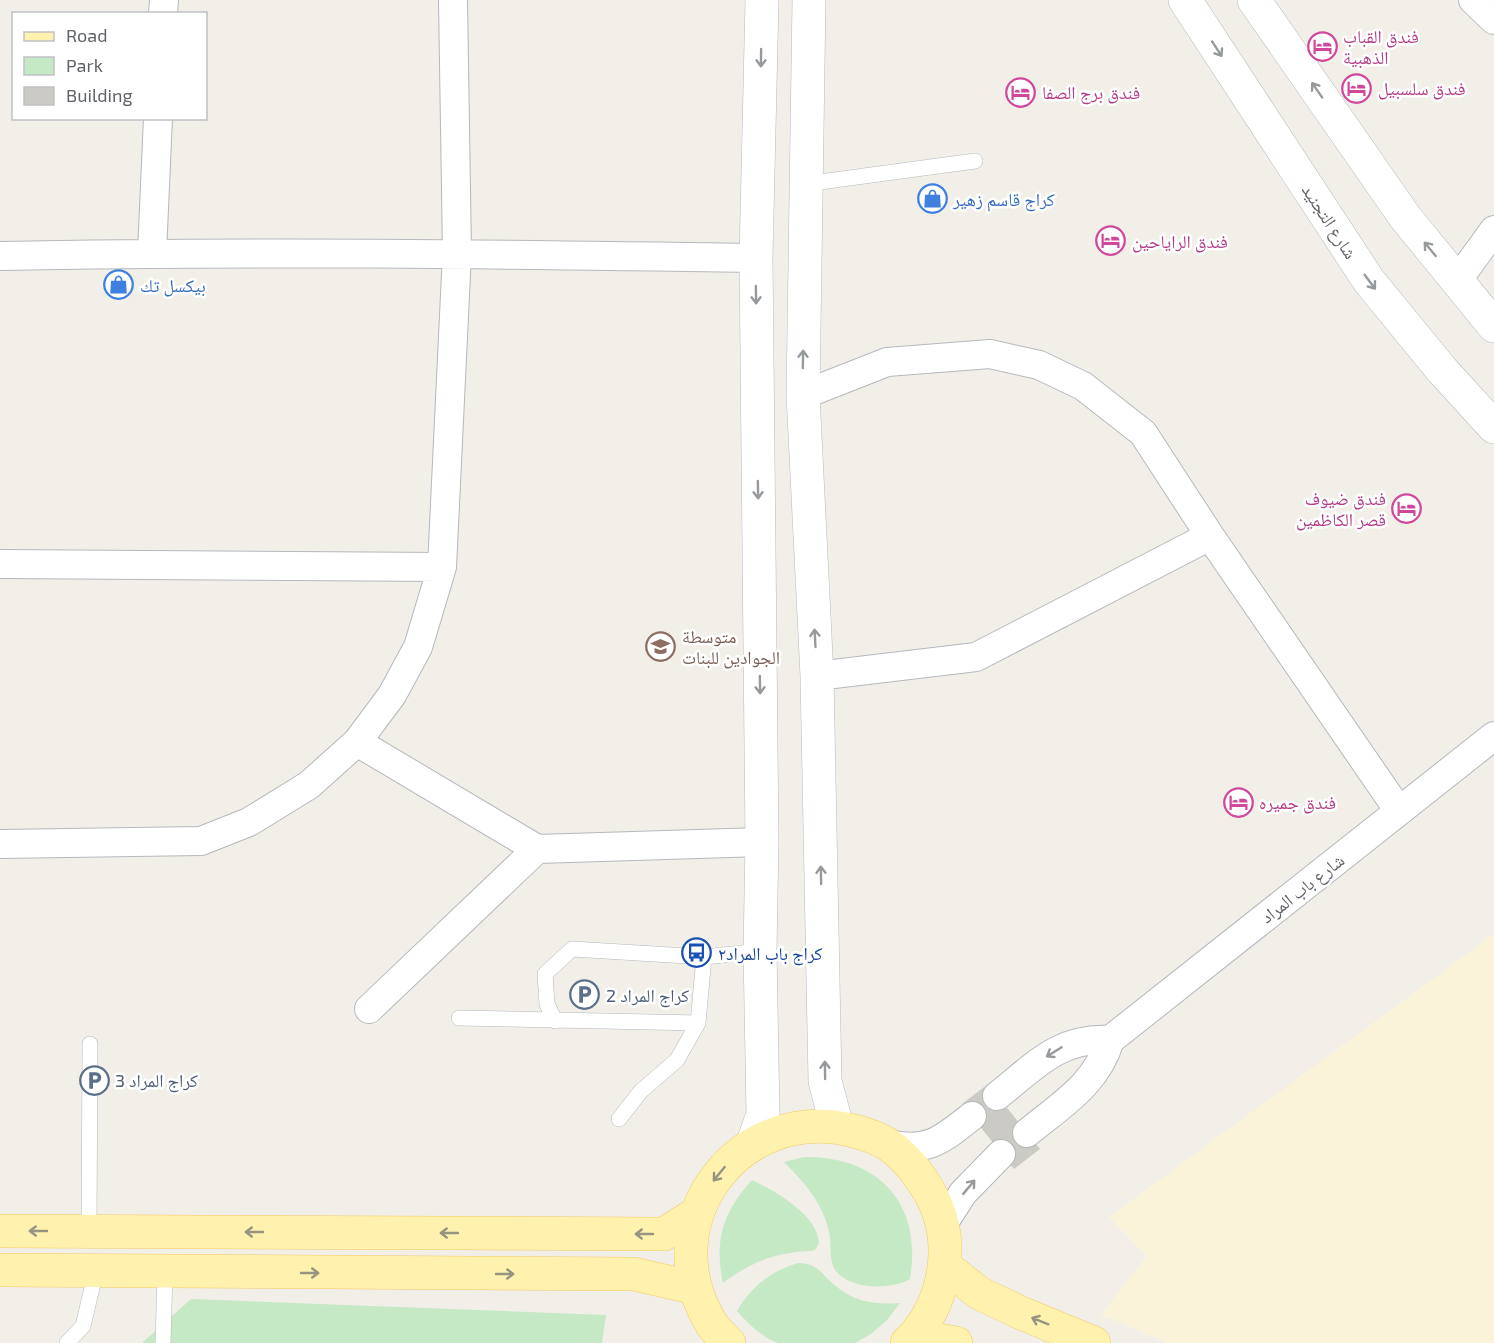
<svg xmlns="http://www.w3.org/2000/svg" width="1494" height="1343" font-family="'Exo 2','Noto Naskh Arabic',sans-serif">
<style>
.green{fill:#c5e8c5}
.sand{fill:#fbf3d9}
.building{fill:#cccac5}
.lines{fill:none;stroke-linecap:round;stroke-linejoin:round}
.lane-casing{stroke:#b5b8bc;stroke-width:16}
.street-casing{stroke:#b5b8bc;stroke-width:30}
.secondary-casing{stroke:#b6babf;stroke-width:34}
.primary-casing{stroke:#f2c960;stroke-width:34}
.lane{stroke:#fff;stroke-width:15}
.street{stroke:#fff;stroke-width:28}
.secondary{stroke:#fff;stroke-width:33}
.primary{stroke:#fff2af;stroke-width:33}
.oneway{stroke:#979a9d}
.oneway2{stroke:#979581}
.labels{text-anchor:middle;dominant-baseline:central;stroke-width:5;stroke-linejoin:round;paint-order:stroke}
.hotel-label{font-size:18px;fill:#b23c85;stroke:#fff;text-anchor:start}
.shop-label{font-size:18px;fill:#366cbe;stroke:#fff;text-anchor:start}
.street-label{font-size:18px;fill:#5f6368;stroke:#fff}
.education-label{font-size:18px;fill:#785e54;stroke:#fff;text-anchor:start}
.transit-label{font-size:18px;fill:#164399;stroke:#fff;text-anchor:start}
.service-label{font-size:18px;fill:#4e5e75;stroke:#fff;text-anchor:start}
</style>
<rect width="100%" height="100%" fill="#f1efe8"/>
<!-- green -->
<path class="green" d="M804,1157c75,-1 119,47 106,122 -19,11 -59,11 -74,-8 -8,-11 -4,-27 -7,-40 -7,-29 -25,-49 -45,-69z
M752,1180c23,11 66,35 67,63l-4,7 -4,1c-34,1 -61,11 -88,32 -9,-43 0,-71 29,-103z
M798,1263c21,0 24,13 39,24 18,15 40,18 63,16l-13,17 -16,14 -16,9h-77c-17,-7 -29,-18 -41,-32 15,-25 34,-40 61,-48z
M191,1299l415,16 -4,28h-460z"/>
<!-- sand -->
<path class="sand" d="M1494,934v409h-327l-66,-28 46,-59 -38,-39z"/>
<!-- building -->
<path class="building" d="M988,1084l52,65 -26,20 -52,-65z"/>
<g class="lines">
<defs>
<path id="lane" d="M805,184l170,-23
M459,1018l239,5
M555,1021l-8,-17 -2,-30 27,-25 132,8 56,-6
M619,1119l22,-28 36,-31 21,-37 6,-66
M89,1231l1,-187
M67,1343l16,-17 13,-55
M163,1343l2,-71"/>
<path id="street" d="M1473,0l21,20
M163,14l1,-14
M152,253l6,-135
M0,256c252,-5 504,-2 756,2
M1457,281l37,-51
M803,395l84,-33 103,-8 49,11 44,21 60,47 67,103 189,275
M0,564l442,3
M817,676l159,-19 234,-121
M357,742l180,107 225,-7
M0,844l201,-3 48,-19 60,-37 48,-43 35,-47 26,-48 24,-80 15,-314 -4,-253
M369,1009l168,-160
M997,1096c38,-30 62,-59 113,-56
M1027,1133c34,-28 70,-49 83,-93l384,-304
M890,1144c38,9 53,-5 82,-28
M943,1224l20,-31 38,-39"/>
<path id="secondary" d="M809,0l-6,395 14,281 8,405 12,46
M1185,0l184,281 73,89 52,57
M1254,0l151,217 89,109
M753,1143l10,-29 -3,-163 2,-109 -6,-584 6,-258"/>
<path id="primary" d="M0,1231l664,3 32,-20
M945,1266l34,27 42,20 73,30
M0,1270l634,4 61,14
M915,1336l41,7
M729,1343c-6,-6 -14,-13 -18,-20 -62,-102 29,-222 143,-192 28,7 42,16 60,38 15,20 27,40 30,66 5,38 -8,81 -37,108"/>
</defs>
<!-- lane casing -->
<use href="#lane" class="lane-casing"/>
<!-- street casing -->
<use href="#street" class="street-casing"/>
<!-- secondary casing -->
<use href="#secondary" class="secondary-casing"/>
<!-- primary casing -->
<use href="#primary" class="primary-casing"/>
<!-- lane -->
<use href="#lane" class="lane"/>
<!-- street -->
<use href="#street" class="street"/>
<!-- secondary -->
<use href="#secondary" class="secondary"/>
<!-- primary -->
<use href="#primary" class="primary"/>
</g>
<!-- one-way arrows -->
<defs><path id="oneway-shaft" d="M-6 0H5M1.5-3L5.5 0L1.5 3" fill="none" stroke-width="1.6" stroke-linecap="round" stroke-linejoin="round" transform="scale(1.5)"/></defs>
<g class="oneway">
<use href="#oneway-shaft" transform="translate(1217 49) rotate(57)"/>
<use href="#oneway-shaft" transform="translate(761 58) rotate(91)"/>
<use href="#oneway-shaft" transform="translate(1317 90) rotate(-125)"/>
<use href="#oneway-shaft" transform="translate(1430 249) rotate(-129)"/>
<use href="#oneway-shaft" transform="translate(1370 282) rotate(53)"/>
<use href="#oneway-shaft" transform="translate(756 295) rotate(89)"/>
<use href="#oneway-shaft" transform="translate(803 359) rotate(-89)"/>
<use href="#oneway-shaft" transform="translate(758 490) rotate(89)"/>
<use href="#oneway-shaft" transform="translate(815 638) rotate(-93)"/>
<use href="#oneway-shaft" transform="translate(760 685) rotate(89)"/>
<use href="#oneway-shaft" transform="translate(821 875) rotate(-91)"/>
<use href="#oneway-shaft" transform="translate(1054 1052) rotate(148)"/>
<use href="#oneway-shaft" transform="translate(825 1070) rotate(-91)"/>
<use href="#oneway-shaft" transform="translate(969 1187) rotate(-50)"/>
</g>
<g class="oneway2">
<use href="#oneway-shaft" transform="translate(719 1174) rotate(129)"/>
<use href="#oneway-shaft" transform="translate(38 1231) rotate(-180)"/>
<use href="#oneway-shaft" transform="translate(254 1232) rotate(-180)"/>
<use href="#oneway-shaft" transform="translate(449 1233) rotate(-180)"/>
<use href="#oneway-shaft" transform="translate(644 1234) rotate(-180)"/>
<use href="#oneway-shaft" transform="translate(310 1273)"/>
<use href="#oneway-shaft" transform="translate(505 1274)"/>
<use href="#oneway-shaft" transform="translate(1040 1321) rotate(-158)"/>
</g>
<!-- icons -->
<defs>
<symbol id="hotel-ring" viewBox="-11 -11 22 22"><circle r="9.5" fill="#fff" stroke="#d1479c" stroke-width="1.5"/><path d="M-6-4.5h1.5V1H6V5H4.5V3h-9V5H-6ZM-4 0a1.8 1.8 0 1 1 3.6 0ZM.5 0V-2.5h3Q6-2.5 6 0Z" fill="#d1479c"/></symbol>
<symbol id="shop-ring" viewBox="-11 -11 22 22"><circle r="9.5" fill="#fff" stroke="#3f7fe0" stroke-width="1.5"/><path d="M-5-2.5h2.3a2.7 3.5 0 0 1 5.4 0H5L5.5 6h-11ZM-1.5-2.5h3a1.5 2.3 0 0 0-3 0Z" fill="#3f7fe0"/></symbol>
<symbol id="school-ring" viewBox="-11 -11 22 22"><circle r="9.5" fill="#fff" stroke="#8d6e63" stroke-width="1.5"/><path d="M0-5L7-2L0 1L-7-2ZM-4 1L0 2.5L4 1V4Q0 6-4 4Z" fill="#8d6e63"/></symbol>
<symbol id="bus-ring" viewBox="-11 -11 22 22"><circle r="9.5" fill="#fff" stroke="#1a4fb4" stroke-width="1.5"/><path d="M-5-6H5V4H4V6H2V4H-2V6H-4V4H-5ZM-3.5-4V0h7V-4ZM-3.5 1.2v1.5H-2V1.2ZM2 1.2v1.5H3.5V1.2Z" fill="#1a4fb4"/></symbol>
<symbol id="parking-ring" viewBox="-11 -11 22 22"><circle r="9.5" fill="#fff" stroke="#5c6f8a" stroke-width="1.5"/><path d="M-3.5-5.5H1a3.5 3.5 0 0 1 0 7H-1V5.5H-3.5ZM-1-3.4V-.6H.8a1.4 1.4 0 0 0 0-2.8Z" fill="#5c6f8a"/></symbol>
</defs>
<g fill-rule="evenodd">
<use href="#hotel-ring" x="1306" y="30" width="33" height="33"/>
<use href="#hotel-ring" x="1340" y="72" width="33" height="33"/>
<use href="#hotel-ring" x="1004" y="76" width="33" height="33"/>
<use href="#shop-ring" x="916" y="182" width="33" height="33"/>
<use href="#hotel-ring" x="1094" y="224" width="33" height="33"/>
<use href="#shop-ring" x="102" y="268" width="33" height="33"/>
<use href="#hotel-ring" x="1390" y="492" width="33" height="33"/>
<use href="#school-ring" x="644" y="630" width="33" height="33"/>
<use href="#hotel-ring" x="1222" y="786" width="33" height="33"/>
<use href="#bus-ring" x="680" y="936" width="33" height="33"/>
<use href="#parking-ring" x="568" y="978" width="33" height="33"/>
<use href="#parking-ring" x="78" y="1064" width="33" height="33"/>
</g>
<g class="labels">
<!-- hotel labels -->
<g class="hotel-label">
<text x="1343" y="36">فندق القباب<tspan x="1343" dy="21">الذهبية</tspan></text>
<text x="1378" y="88">فندق سلسبيل</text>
<text x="1042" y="92">فندق برج الصفا</text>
<text x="1132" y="241">فندق الراياحين</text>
<text x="1386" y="498" text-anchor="end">فندق ضيوف<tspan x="1386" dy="21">قصر الكاظمين</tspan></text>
<text x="1259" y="802">فندق جميره</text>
</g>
<!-- shop labels -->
<g class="shop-label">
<text x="953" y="199">كراج قاسم زهير</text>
<text x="140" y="285">بيكسل تك</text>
</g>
<!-- street labels -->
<g class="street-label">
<text transform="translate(1330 221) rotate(57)">شارع التجنيد</text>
<text transform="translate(1302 888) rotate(-38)">شارع باب المراد</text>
</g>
<!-- education labels -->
<g class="education-label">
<text x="682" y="636">متوسطة<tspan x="682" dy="21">الجوادين للبنات</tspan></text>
</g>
<!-- transit labels -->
<g class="transit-label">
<text x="718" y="953">كراج باب المراد٢</text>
</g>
<!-- service labels -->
<g class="service-label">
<text x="606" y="995">كراج المراد 2</text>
<text x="115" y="1080">كراج المراد 3</text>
</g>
</g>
<!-- legend -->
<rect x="12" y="12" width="195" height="108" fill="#ffffff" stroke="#bfc1c3" stroke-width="1.5"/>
<rect x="24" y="32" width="30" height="9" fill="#fff2af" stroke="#bfc1c3" stroke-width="1.5"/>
<text x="66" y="42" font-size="18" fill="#5f6368">Road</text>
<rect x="24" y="57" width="30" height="18" fill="#c5e8c5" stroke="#bfc1c3" stroke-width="1.5"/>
<text x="66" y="72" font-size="18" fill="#5f6368">Park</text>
<rect x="24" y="87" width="30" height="18" fill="#cccac5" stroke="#bfc1c3" stroke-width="1.5"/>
<text x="66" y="102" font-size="18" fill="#5f6368">Building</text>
</svg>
